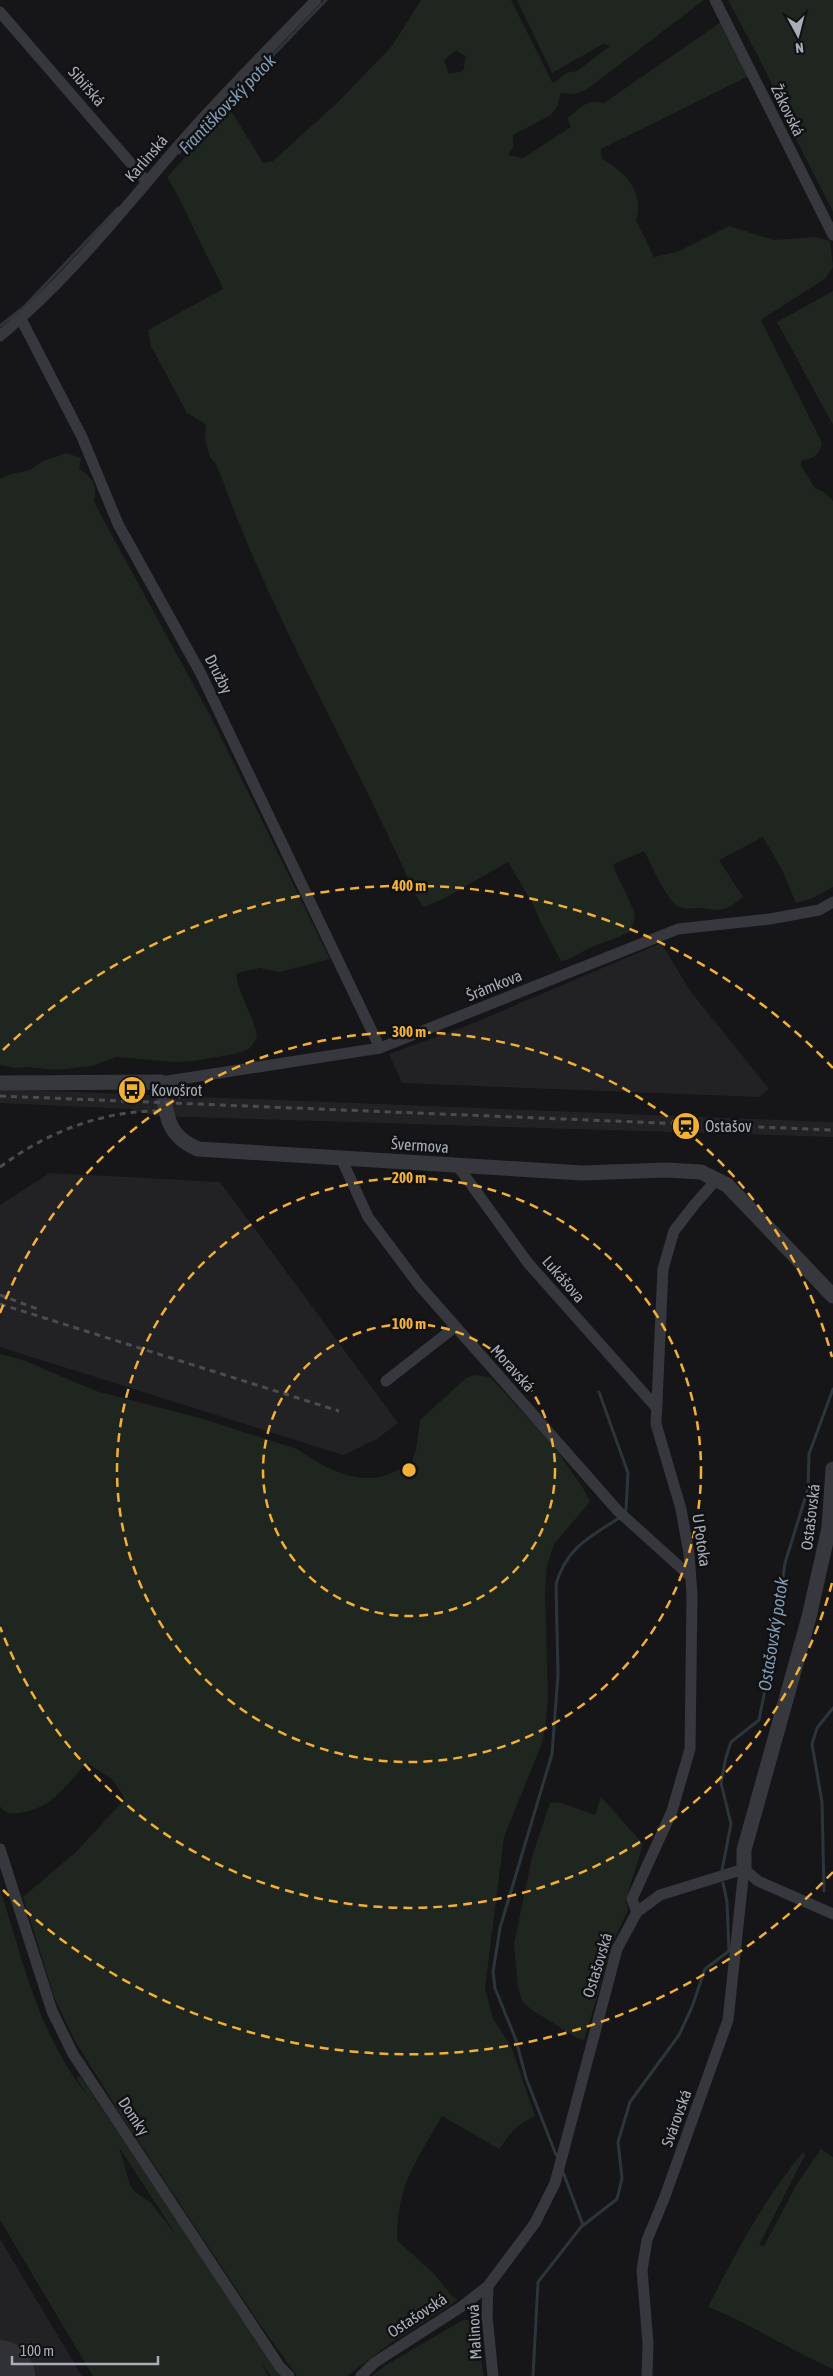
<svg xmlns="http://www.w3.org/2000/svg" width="833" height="2376" font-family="'Asap Condensed',sans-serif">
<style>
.built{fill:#222225}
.green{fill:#1e261f;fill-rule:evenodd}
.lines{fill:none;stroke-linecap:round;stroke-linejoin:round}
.stream{stroke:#2c353c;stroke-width:3}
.runway{stroke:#303135;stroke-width:66}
.minor{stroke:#37383d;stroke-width:11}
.tertiary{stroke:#37383d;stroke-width:15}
.rail{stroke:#4a4c52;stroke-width:3;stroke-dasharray:6 5;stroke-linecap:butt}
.ring{fill:none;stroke:#f2b134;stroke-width:2.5;stroke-dasharray:9 6}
.labels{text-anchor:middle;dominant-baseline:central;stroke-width:5;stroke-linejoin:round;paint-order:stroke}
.street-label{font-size:16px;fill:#a8adb8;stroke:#111113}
.poi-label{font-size:16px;fill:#a8adb8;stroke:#111113;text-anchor:start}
.water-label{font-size:18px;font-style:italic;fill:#7f9bb3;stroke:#111113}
.centre{fill:#f2b134;stroke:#111113;stroke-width:2.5}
.ring-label{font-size:15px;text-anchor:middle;font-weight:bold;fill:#f2b134;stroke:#111113;stroke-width:5;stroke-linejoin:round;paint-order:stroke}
</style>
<rect width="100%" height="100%" fill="#161618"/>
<!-- built -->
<path class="built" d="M661,943l30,49 78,97 -10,8 -357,-14 -13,-29 80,-29z
M0,1089l828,33h5v15l-676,-21 -27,-7 -130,-6z
M50,1173l170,9 178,241 -21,16 -34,16 -343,-108v-142z
M0,2239l82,137h-82z"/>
<!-- green -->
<path class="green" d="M421,0h90l41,82h3l11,-9 11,-2 33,-25 -7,-2 -51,29 -35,-73h187l-118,90 -11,4 -14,-1 -4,14 -6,8 -38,20v12l-5,8 15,3 48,-31 -4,-9c15,-10 18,-19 37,-15l117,-81 28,54 -148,73 1,10c23,13 43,33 34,61l18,37 23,-5 52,-26 45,14 42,-3 14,4 3,26 -7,11 -65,42 61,123c-3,13 -9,16 -21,18v5l14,22 9,4 9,9v386l-20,11 -17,5 -14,-33 -19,-33 -44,23 24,37c-15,13 -21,15 -42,11 -6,-1 -13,2 -19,0 -15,-3 -30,-44 -38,-57l-28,12 -3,2 1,3 20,43 1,4 -4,16c-13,7 -27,11 -41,17 -10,4 -18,12 -29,13l-20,-38 -8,-19 -25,-42 -63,36 -21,9 -8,-11c-62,-141 -143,-275 -195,-420l-5,-12 -6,-7 -5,-18 1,-13 -2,-3 -17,-10 -36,-67 -3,-16 75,-41c-3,-10 -8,-16 -12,-25 -15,-29 -27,-59 -44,-87l63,-68 33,54 10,-2 64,-58 55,-57zM456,50l10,7 -3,14 -14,3 -5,-14z
M728,0h105v212l-40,-79 -5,-16 -27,-55z
M833,291v134l-56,-103z
M67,453l14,5 -2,11c14,9 19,16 15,32l8,16 109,200 119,242 -51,13 -19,-4 -23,5c-3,14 19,46 20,65l-8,11 -14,5 -43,7 -18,1 -58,-5 -24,9 -36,4 -28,-3 -13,1 -15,-3v-586l11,-5 19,-4 13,-9z
M0,1354l23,6 73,31 104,27 97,31c20,14 47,30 73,29 14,0 28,-8 41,-14l5,-14 4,-30 46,-42 9,-3 15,2 63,68 30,43 7,14 -36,42 -7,22 -2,26 3,104 -2,25 -4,22 -38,94 -19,151 8,31 18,27 24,70c-18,8 -25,18 -36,33l-57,-33c-25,44 -44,67 -45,119l1,6 36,33 18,22 6,4 -67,43 -44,33h-50l-36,-50 -140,-211 -46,-74 -21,-44 -31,-100 53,-45 49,-53 -13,-20 -25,-16c-12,12 -30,36 -45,43 -12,5 -35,14 -42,0z
M601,1797l42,47 -17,56 2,10 -14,30 -30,100 -7,-2 -45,-28 -10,-9 -4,-13 -4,-44 18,-87 18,-54 9,-1 36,13z
M0,1889c24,74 38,145 88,207l-12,-18 4,-2 201,300h-10l-9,-12 6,12h-175l-93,-156zM119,2147l58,89 -27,-34 -15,-10 -5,-7z
M821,2149l12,8v212c-43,-19 -82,-45 -125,-62 28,-55 56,-108 95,-155l2,3 -46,90 5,1 33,-62z
M463,2320h11v18l6,16 4,22h-112l14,-11z"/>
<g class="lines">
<!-- stream -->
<path class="stream" d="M179,153l147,-153
M0,326l24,-19 94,-99
M599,1392l29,81 -2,37
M722,1870l9,-46 -10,-41 5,-26 5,-15 28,-22 14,-71 12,-86 23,-74 1,-35 24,-65
M824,1891l-2,-89 -10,-58 5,-16 16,-20
M556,2155l-30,-77 -10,-38 -21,-52 -2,-16 7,-44 52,-174 6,-79 -2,-91c11,-37 33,-46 63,-66
M563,2172l20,53
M533,2376l5,-94 43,-55 36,-28 5,-21 -4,-36 12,-40 49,-67 13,-28 13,-38 24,-18 -2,-49 -4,-19"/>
<!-- runway -->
<path class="runway" d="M0,2373l2,3"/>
<!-- minor -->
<path class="minor" d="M715,0l118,235
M0,12l147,170
M21,319l61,118 36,87 82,148 180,376
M0,336c67,-55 121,-124 177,-189 44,-51 92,-98 139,-147
M161,1082l219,-34 298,-119 92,-10 49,-9 14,-8
M341,1158l27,59 51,68 199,226 72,65
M457,1165l71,98 128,144
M386,1381l69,-54
M0,1849l52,162 21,43 207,313 9,9
M744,1869l14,12 75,33
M637,1912l-5,-13 40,-88 18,-62 2,-154 -3,-41 -8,-45 -25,-85 7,-155 11,-38 21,-27 21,-24
M488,2286l-1,30 6,60
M361,2376l13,-13 87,-56 27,-21 47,-63 20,-40 62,-234 20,-37 23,-17 84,-26
M647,2376l1,-33 -6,-73 5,-30 17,-41 64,-179 16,-151"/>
<!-- tertiary -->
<path class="tertiary" d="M0,1083l161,-1c6,32 4,53 37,67l384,24 84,-3 35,2 26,13 106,111
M744,1869v-19l65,-233 20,-89 4,-59"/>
<!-- rail -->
<path class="rail" d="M0,1096l833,34
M0,1167c47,-35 103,-57 163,-56
M0,1295l40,15
M0,1304l339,107"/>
</g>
<!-- distance rings -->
<g class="ring">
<circle cx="409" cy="1470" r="146"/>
<circle cx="409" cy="1470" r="292"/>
<path d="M832 1583A438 438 0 0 1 0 1627M0 1313A438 438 0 0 1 832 1357"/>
<path d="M833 1872A584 584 0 0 1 3 1890M3 1050A584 584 0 0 1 833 1068"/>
</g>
<!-- icons -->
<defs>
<symbol id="bus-disc" viewBox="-11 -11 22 22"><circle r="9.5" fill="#f2b134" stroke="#111113"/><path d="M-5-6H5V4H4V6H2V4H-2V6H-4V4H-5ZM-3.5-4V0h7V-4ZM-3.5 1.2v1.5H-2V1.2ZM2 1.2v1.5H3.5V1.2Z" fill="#111"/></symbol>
<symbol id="station-disc" viewBox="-11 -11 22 22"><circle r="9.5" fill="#f2b134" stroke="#111113"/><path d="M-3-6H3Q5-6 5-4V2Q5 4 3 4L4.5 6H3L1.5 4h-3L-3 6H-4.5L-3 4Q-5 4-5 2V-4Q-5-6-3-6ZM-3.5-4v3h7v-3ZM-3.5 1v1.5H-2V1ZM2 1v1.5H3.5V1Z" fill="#111"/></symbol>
</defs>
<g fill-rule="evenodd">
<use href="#bus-disc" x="116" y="1074" width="32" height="32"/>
<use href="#station-disc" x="670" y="1110" width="32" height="32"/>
</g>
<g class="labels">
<!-- street labels -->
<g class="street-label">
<text transform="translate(87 86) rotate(49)">Sibiřská</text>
<text transform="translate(788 110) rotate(64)">Žákovská</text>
<text transform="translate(146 158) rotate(-49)">Karlinská</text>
<text transform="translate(219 674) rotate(63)">Družby</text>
<text transform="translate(494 985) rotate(-22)">Šrámkova</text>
<text transform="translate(420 1145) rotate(4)">Švermova</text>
<text transform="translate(564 1279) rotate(49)">Lukášova</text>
<text transform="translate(513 1368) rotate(48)">Moravská</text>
<text transform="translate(810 1517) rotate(-83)">Ostašovská</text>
<text transform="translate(702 1540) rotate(82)">U Potoka</text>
<text transform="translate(597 1965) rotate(-73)">Ostašovská</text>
<text transform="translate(134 2116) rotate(56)">Domky</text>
<text transform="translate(676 2118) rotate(-70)">Svárovská</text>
<text transform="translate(417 2315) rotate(-33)">Ostašovská</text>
<text transform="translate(474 2332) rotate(-93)">Malinová</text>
</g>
<!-- poi labels -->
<g class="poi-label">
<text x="151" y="1090">Kovošrot</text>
<text x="705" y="1126">Ostašov</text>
</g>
<!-- water labels -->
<g class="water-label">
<text transform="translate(227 104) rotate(-46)">Františkovský potok</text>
<text transform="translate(773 1634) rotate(-81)">Ostašovský potok</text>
</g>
</g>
<circle cx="409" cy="1470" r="8" class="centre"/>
<g class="ring-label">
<text x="409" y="891">400 m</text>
<text x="409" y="1037">300 m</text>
<text x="409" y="1183">200 m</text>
<text x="409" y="1329">100 m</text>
</g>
<!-- north arrow -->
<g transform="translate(798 35) rotate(173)" stroke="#111113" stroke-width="4" paint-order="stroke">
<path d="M0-4L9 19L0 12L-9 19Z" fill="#a8adb8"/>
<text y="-8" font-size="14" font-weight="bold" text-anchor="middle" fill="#a8adb8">N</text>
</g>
<!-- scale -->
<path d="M12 2356v8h146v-8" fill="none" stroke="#a8adb8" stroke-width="2.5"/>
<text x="20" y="2356" font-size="15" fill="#a8adb8" stroke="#111113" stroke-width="4" paint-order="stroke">100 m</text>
</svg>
